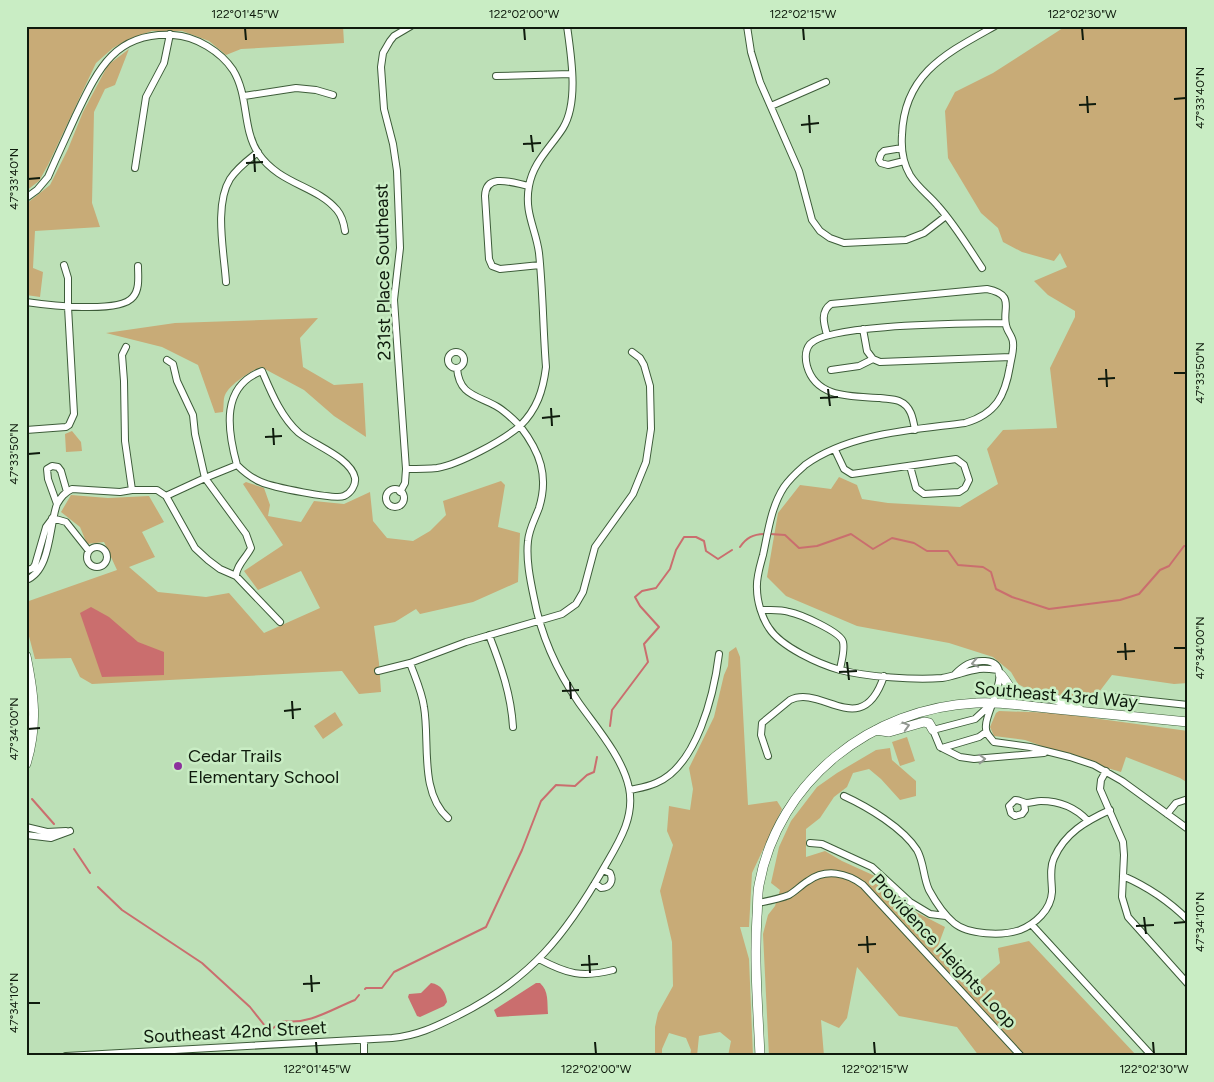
<svg xmlns="http://www.w3.org/2000/svg" width="1214" height="1082" font-family="Figtree,sans-serif">
<style>
.green{fill:#c8ab77}
.water{fill:#ca6e6e}
.lines{fill:none;stroke-linecap:round;stroke-linejoin:round}
.stream{stroke:#ca6e6e;stroke-width:2}
.minor-casing{stroke:#3d5c39;stroke-width:8}
.secondary-casing{stroke:#3d5c39;stroke-width:10}
.minor{stroke:#fff;stroke-width:6}
.secondary{stroke:#fff;stroke-width:9}
.oneway{stroke:#939892}
.ticks{fill:none;stroke:#0f1b0d;stroke-width:2}
.poi-dot{fill:#8c319c;stroke:#c9edc4;stroke-width:2}
.labels{text-anchor:middle;dominant-baseline:central;stroke-width:5;stroke-linejoin:round;paint-order:stroke}
.street-label{font-size:18px;fill:#0f1b0d;stroke:#c9edc4}
.poi-label{font-size:18px;fill:#0f1b0d;stroke:#c9edc4;text-anchor:start}
.neatline{fill:none;stroke:#0f1b0d;stroke-width:2}
.ticks-label{font-size:12px;text-anchor:middle;fill:#0f1b0d}
</style>
<rect width="100%" height="100%" fill="#bde0b7"/>
<!-- green -->
<path class="green" d="M26,26h317l1,17 -103,6 -15,6 -17,-14 -27,-10h-30l-23,8 -16,9 -17,15 -48,102 -9,16 -13,10z
M1066,26h122v657l-14,1 -62,-9 -19,25 -53,-4 -22,-12 -7,-12 -18,-15 -44,-14 -92,-17 -71,-30 -19,-19 11,-64 22,-28 31,4 8,-12 18,8 5,14 26,4 72,4 38,-23 -11,-35 16,-19 54,-2 -7,-60 25,-51v-6l-27,-16 -14,-14 33,-14 -7,-14 -6,8 -32,-9 -19,-10 -5,-14 -17,-15 -33,-55 -3,-47 10,-19 38,-19z
M129,49l-14,36 -10,4 -11,23 -2,91 8,24 -65,4 -2,37 10,4 -3,25 -14,-2v-91l24,-19 18,-36 15,-37 25,-47z
M318,318l-18,20 3,29 31,18 29,-2 3,54 -32,-21 -30,-26 -43,-23c-10,4 -31,17 -36,28 -2,4 -1,12 -2,17l-8,1 -17,-48 -36,-18 -56,-14 69,-10z
M72,431l9,11 1,9 -16,1 -1,-18z
M501,481l4,4 -7,42 22,6 -2,49 -45,20 -53,12 -4,-5 -21,13 -21,4 5,37 2,29 -22,2 -17,-23 -250,13 -12,-7 -9,-19 -36,1 -9,-34v-23l91,-32 -13,-28 -17,2 -7,-17 -19,-15 10,-17 37,3 41,-2 15,26 -22,10 13,25 -26,10 29,25 48,5 23,-4 35,40 56,-25 -19,-37 -43,19 -14,-19 39,-26 -40,-61 3,-2 18,6 6,17 -2,11 33,6 13,-21 30,3 26,-12 3,29 14,17 26,3 17,-10 16,-16 -3,-14z
M736,647l4,10 8,148 29,-4 5,8 -30,64 -3,54h-9l9,32 4,97h-25l3,-15 -11,-9 -21,4 -2,20h-7l1,-6 -5,-12 -17,-5 -7,16v7h-7v-29l3,-14 15,-27 -1,-44 -12,-51 13,-46 -6,-14 2,-25 21,4 3,-21 -4,-21 25,-51 10,-42 4,-9 1,-14z
M999,711l57,2 132,18v52l-8,-5 -54,-21 -5,15 -37,-11 -59,-21 -31,-4 -4,-9 6,-14z
M335,712l8,13 -20,14 -9,-13z
M907,737l8,24 -15,5 -8,-24z
M890,748l2,12 24,21v15l-16,4 -19,-21 -12,-10 -16,4 -6,14 -13,10 -14,21 -14,11v28l19,-6 17,10 33,15 37,34 33,17 -7,19 19,27 12,13 13,-7 18,-16 -2,-15 31,-7 108,115h-158l-22,-29 -58,-11 -42,-49 -10,51 -8,10 -18,-8 3,36h-55l-6,-122 5,-19 7,-9 5,-16 -9,-7 8,-36 12,-26 26,-34 20,-14 39,-23z"/>
<!-- water -->
<path class="water" d="M91,607l18,10 29,25 26,10v23l-62,2 -22,-64z
M431,983c10,1 15,10 16,19l-3,4 -24,11 -3,-1 -9,-19 1,-3 12,-1z
M536,983h4c9,8 7,19 8,31l-51,3 -3,-7z"/>
<g class="lines">
<!-- stream -->
<path class="stream" d="M770,534l15,1 14,13 18,-2 34,-12 22,15 19,-11 22,5 13,8h21l10,14 25,2 8,5 5,17 16,8 37,12 71,-9 19,-6 21,-24 9,-4 15,-20h4
M740,547c6,-9 13,-13 25,-13
M610,726l2,-16 36,-48 -4,-18 15,-17 -19,-21 -5,-9 7,-6 14,-3 14,-19 6,-19 8,-13h12l8,4 2,10 12,8 14,-9
M32,799l22,25
M74,849l16,24
M98,887l24,23 80,53 48,44 19,24
M365,989l1,-1h16l12,-16 92,-45 36,-77 19,-49 15,-16 19,1 12,-11 7,-3 3,-15
M248,1037l21,-6 14,-10c26,4 49,-12 72,-21l4,-5"/>
<defs>
<path id="minor" d="M747,26l4,26 9,30 39,89 13,49 8,11 10,7 14,5 62,-3 18,-7 22,-17
M496,76l75,-2
M244,96l52,-8 20,2 17,5
M771,106l55,-24
M902,148l-18,3 -3,3 -2,6 2,3 7,2 16,-4
M135,168l11,-71 18,-34 6,-29
M529,186c-16,-3 -43,-14 -44,10l4,63 3,7 8,3 40,-4
M26,198l11,-8 11,-13c9,-21 19,-42 28,-62 22,-46 39,-83 97,-80 23,1 48,17 60,35 16,26 9,58 25,83 22,32 58,32 79,57 5,6 7,14 8,21
M982,268c-14,-21 -27,-43 -44,-62 -9,-11 -20,-18 -28,-31 -7,-12 -9,-26 -8,-40 2,-62 45,-82 93,-109
M226,282c-2,-30 -12,-77 4,-103 7,-11 18,-19 28,-27
M26,302c21,3 94,12 107,-5 7,-8 5,-21 5,-31
M863,329l4,22 6,8
M827,335c-3,-11 -7,-23 4,-31l156,-15c29,6 15,19 19,36 1,7 7,11 7,18 1,7 -2,16 -3,23 -5,30 -14,48 -45,57 -53,7 -115,10 -160,42 -8,7 -15,13 -21,22 -13,20 -16,45 -21,68 -3,11 -7,23 -6,34 0,12 5,29 12,39 12,19 50,36 71,42 27,7 74,10 102,8 13,-2 24,-7 37,-9 6,-1 12,0 19,1
M126,347l-4,8 2,26 1,60 7,49
M448 360a8 8 0 1 1 16 0a8 8 0 1 1-16 0Z
M167,360l6,4 4,17 16,34 2,19 10,44 32,-13c7,7 14,13 24,17 11,5 74,18 83,14 7,-3 12,-11 11,-18 -4,-20 -41,-33 -56,-45 -18,-16 -28,-41 -37,-62 -41,15 -35,58 -25,94
M831,370l28,-4 14,-7 7,3 131,-5
M26,430l40,-3 3,-2 5,-11 -6,-107v-29l-4,-13
M915,430c-2,-12 -4,-24 -16,-29 -5,-2 -13,-2 -19,-3 -27,-2 -64,1 -73,-32 -2,-8 -2,-16 3,-22 18,-21 162,-20 195,-21
M835,450l9,19 8,5 104,-15 8,6 5,15 -4,8 -6,4 -35,2 -8,-6 -6,-22
M406,469c10,0 21,0 31,-1 23,-4 65,-27 83,-42 -7,-7 -15,-15 -24,-20 -20,-11 -37,-11 -39,-38
M386 498a9 9 0 1 1 18 0a9 9 0 1 1-18 0Z
M400,492l5,-9 1,-14 -12,-169 6,-52 -3,-77 -4,-27 -9,-35 -3,-42 2,-14 7,-12 4,-5 17,-10
M166,496l39,-18 41,56 5,14c-5,10 -15,18 -15,28
M57,504l-9,-25 -1,-10 5,-3 6,1 3,4 6,21
M52,518l14,4 23,29
M87 557a10 10 0 1 1 20 0a10 10 0 1 1-20 0Z
M26,571l7,-3 2,-3 11,-38 6,-8
M26,580c25,-9 23,-54 31,-76 4,-7 7,-11 15,-15l48,3 12,-2h25l9,6 29,52 13,12 12,9 16,7 44,46
M762,610c9,0 18,-1 27,2 11,2 52,20 54,30 2,9 -2,20 -3,28
M489,635c12,31 22,59 24,92
M410,663c5,14 12,29 14,44 6,35 -5,85 24,111
M378,671l32,-8 56,-21 96,-28 14,-10 7,-12 12,-45 38,-53 13,-32 5,-33 -1,-43 -6,-21 -4,-7 -8,-6
M954,675c9,-9 17,-15 31,-14 32,2 1,49 1,64 -1,8 3,11 8,17l36,5 40,10 24,8 28,16 66,48
M1113,697l75,8
M989,706l-14,13 -42,11 7,17 20,10 14,2 70,-6
M942,748l37,-11 7,-5
M768,756l-7,-21 1,-12 28,-23c32,-16 72,42 94,-24
M1106,771l-5,9 -1,9 23,53 1,13 -2,42 6,20 60,67
M630,790c9,-2 17,-3 26,-7 41,-17 58,-89 63,-129
M844,796c24,11 59,32 73,54 7,12 6,27 12,40 6,11 15,25 25,33 14,12 49,13 66,7 15,-6 31,-20 32,-38 0,-11 -3,-23 2,-34 11,-25 32,-37 56,-48
M1024,803l1,7 -3,4 -7,2 -4,-3 -2,-7 6,-6c4,0 7,2 11,3 5,0 10,-2 15,-2 18,0 35,7 47,20
M1167,814l9,-11 12,-4
M26,827l21,5 19,-1
M26,835l25,3 19,-7
M810,843l12,1 50,23 38,35 20,12 16,2
M1123,876c23,10 47,26 65,44
M595,883l6,5c9,0 13,-7 9,-15l-7,-3
M758,903c10,-2 21,-4 31,-8 7,-4 12,-10 19,-14 18,-13 39,-8 55,4l158,171
M1032,925l120,131
M539,959c28,15 43,19 74,11
M364,1040v16
M66,1056l326,-18c24,-2 43,-11 65,-22 74,-37 108,-80 148,-150 14,-24 30,-49 24,-78 -6,-30 -33,-61 -50,-85 -22,-32 -38,-67 -45,-105 -4,-19 -8,-39 -6,-57 1,-12 7,-22 11,-33 10,-32 1,-56 -19,-82 17,-17 23,-35 26,-59 -3,-38 -3,-76 -7,-114 -3,-24 -15,-40 -10,-67 4,-24 22,-39 34,-58 16,-26 8,-73 4,-102"/>
<path id="secondary" d="M26,656c8,39 12,69 0,108
M1000,674c6,5 8,14 15,18 12,6 27,4 40,7 9,2 17,6 25,11
M876,730l13,2 35,-10 5,1 4,7
M760,1056c-2,-47 -6,-94 -3,-140 1,-10 0,-21 2,-31 19,-105 113,-177 217,-182 27,-2 53,4 80,6 44,4 88,9 132,13"/>
</defs>
<!-- minor casing -->
<use href="#minor" class="minor-casing"/>
<!-- secondary casing -->
<use href="#secondary" class="secondary-casing"/>
<!-- minor -->
<use href="#minor" class="minor"/>
<!-- secondary -->
<use href="#secondary" class="secondary"/>
</g>
<!-- one-way arrows -->
<defs><path id="oneway-chevron" d="M-2-3.5L2.5 0L-2 3.5" fill="none" stroke-width="1.6" stroke-linecap="round" stroke-linejoin="round" transform="scale(1.25)"/></defs>
<g class="oneway">
<use href="#oneway-chevron" transform="translate(975 663) rotate(169)"/>
<use href="#oneway-chevron" transform="translate(906 726) rotate(-16)"/>
<use href="#oneway-chevron" transform="translate(982 759) rotate(-2)"/>
</g>
<!-- ticks -->
<path class="ticks" d="M245,28l1,12M524,28l1,12M803,28l1,12M1082,28l1,12M1087,96l1,17M1174,99l12,-1M1079,105l17,-1M809,115l1,18M801,125l18,-2M531,135l2,17M523,144l18,-1M254,154l1,18M246,163l17,-1M28,179l12,-1M1106,369l1,18M1174,373h12M1098,379l17,-1M828,389l2,17M820,398l18,-1M551,408l1,18M542,418l18,-2M273,428l1,17M265,437l17,-1M28,454l12,-1M1125,643l1,17M1174,648h12M1117,652l18,-1M847,662l2,18M839,672l18,-1M570,682l1,17M562,691l17,-1M292,701l1,18M284,711l17,-2M28,729l12,-1M1144,917l2,17M1174,923l12,-1M1136,926l18,-1M867,936l1,17M858,945l18,-1M589,955l1,18M581,965l17,-1M311,975l1,17M303,984l17,-1M28,1003h12M316,1042l1,12M595,1042l1,12M874,1042l1,12M1153,1042l1,12"/>
<!-- markers -->
<circle class="poi-dot" cx="178" cy="766" r="5"/>
<g class="labels">
<!-- street labels -->
<g class="street-label">
<text transform="translate(383 272) rotate(-91)">231st Place Southeast</text>
<text transform="translate(1056 695) rotate(5)">Southeast 43rd Way</text>
<text transform="translate(944 951) rotate(47)">Providence Heights Loop</text>
<text transform="translate(235 1032) rotate(-3)">Southeast 42nd Street</text>
</g>
<!-- poi labels -->
<g class="poi-label">
<text x="188" y="756">Cedar Trails<tspan x="188" dy="21">Elementary School</tspan></text>
</g>
</g>
<!-- border -->
<rect width="1214" height="1082" fill="none" stroke="#c9edc4" stroke-width="55"/>
<rect x="28" y="28" width="1158" height="1026" class="neatline"/>
<g class="ticks-label">
<text x="245" y="18">122°01'45"W</text>
<text x="524" y="18">122°02'00"W</text>
<text x="803" y="18">122°02'15"W</text>
<text x="1082" y="18">122°02'30"W</text>
<text transform="translate(1200 98) rotate(-90)" y="4">47°33'40"N</text>
<text transform="translate(14 179) rotate(-90)" y="4">47°33'40"N</text>
<text transform="translate(1200 373) rotate(-90)" y="4">47°33'50"N</text>
<text transform="translate(14 454) rotate(-90)" y="4">47°33'50"N</text>
<text transform="translate(1200 648) rotate(-90)" y="4">47°34'00"N</text>
<text transform="translate(14 729) rotate(-90)" y="4">47°34'00"N</text>
<text transform="translate(1200 922) rotate(-90)" y="4">47°34'10"N</text>
<text transform="translate(14 1003) rotate(-90)" y="4">47°34'10"N</text>
<text x="317" y="1073">122°01'45"W</text>
<text x="596" y="1073">122°02'00"W</text>
<text x="875" y="1073">122°02'15"W</text>
<text x="1154" y="1073">122°02'30"W</text>
</g>
</svg>
